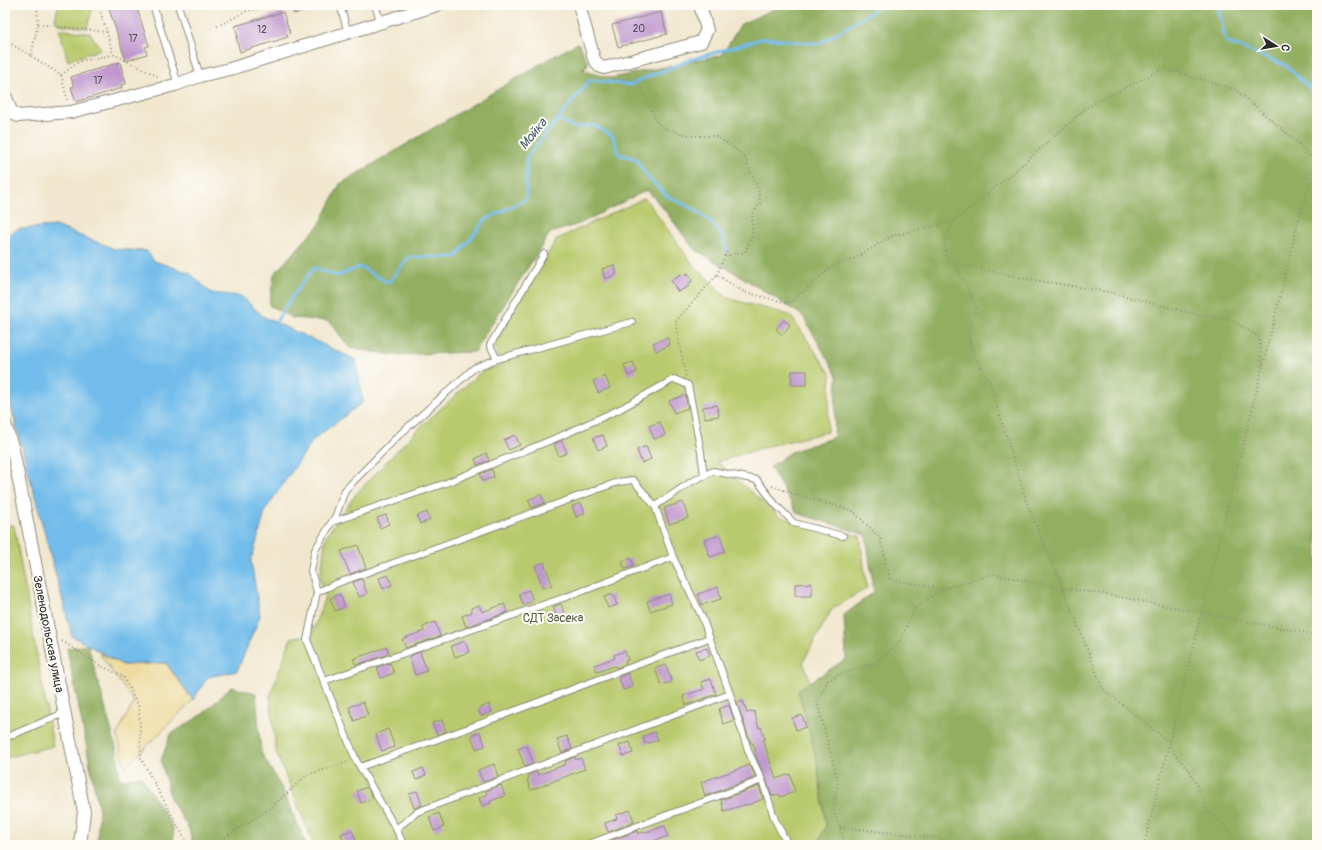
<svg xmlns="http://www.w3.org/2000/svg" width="1322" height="850" font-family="Pangolin,sans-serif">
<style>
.green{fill:#b9ca6e;stroke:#727a4c}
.forest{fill:#92ae61;stroke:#5e6c46}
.sand{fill:#eeda9e;stroke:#8c8264}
.water{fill:#71bcea;stroke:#4e748a}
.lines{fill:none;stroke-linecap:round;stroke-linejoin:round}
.stream{stroke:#71bcea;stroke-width:3}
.building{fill:#bf96cd}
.service-casing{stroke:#8e897c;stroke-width:8}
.minor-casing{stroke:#8e897c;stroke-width:14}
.path{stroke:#8e897c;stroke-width:2;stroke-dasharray:1 3;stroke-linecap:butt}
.service{stroke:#fff;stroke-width:6}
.minor{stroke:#fff;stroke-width:12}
.path-bridge{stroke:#8e897c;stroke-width:2;stroke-dasharray:1 3;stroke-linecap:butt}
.labels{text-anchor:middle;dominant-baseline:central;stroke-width:4;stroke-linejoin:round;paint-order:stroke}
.number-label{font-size:10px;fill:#504654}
.park-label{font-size:12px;fill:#565b3f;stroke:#fdfcf7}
.street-label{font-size:12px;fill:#2b2b2b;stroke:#fdfcf7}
.water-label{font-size:13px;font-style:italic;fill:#445e6e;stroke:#fdfcf7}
</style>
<rect width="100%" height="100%" fill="#fdfcf7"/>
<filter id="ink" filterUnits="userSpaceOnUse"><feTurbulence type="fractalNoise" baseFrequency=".025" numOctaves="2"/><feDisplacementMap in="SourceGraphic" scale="8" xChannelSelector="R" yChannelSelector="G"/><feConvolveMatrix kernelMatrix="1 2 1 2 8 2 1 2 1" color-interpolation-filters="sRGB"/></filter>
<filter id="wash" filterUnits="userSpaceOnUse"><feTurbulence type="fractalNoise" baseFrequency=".012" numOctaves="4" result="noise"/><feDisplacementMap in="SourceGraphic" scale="16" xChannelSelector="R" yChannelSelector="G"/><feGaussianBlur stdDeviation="0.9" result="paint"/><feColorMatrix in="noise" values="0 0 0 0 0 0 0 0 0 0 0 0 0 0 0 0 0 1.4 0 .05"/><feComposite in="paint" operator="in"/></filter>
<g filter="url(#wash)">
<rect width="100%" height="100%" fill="#f1e7ce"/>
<!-- green -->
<path class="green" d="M58,5h32l2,5 -5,18 -29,-4 -3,-4z
M59,29l31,4 11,16 -33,12z
M645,198l46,64 36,36 63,17 41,59 -4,58 -59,14 -51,16 63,55 80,19 7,52 -35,21 -29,53 5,12 33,141 -17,30h-510l-38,-93 -6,-56 21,-58 21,-4 13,-38 -5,-17 6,-43 30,-42 57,-60 69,-63 20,-6 -9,-20 64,-106z
M5,525h9l39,221 -48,12z"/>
<!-- forest -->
<path class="forest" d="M783,5h534v840h-500l9,-20 -10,-68 -18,-67 48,-31 -2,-44 30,-23 -8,-57 -69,-22 -27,-46 21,-15 43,-15 3,-61 -34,-60 -61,-39 -48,-28 -31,-41 -16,-18 -68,34 -29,9 -76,119 -82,3 -42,-7 -21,-27 -37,-3 -23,-13 5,-31 46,-50 20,-40 207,-124 31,-17 10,20 -4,8 27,7 111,-23 19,-31z
M88,645l29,106 3,29 21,-4 32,52 1,17h-77l2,-35 -32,-162z
M231,687l25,6 5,59 25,44 20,49h-113l-4,-16 -19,-31 -9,-38 10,-26 32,-20z"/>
<!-- sand -->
<path class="sand" d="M99,653l24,12 43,-2 27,37 -68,68 -8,-34 17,-32z"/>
<!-- water -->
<path class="water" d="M55,226l60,23 32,2 7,10 36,12 21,20 30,3 23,21 92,43 7,42 -49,37 -48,70 -15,52 9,55 -23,55 -29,6 -15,23 -27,-37 -43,2 -51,-29 -67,-252v-147l14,-8z"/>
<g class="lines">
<!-- stream -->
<path class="stream" d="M1218,5l8,37 59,23 32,30
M558,119l17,9 19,-3 19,11 5,18 18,5 12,19 19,18 28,14 17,13 11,14 4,14
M274,325l21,-33 19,-24 23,8 23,-9 28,16 21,-26h47l29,-37 41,-21v-41l64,-78 41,5 11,-6 51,-20 71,-21 55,6 54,-33 5,-6"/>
</g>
<g id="blocks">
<!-- building -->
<path class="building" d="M108,5h28l13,41 -4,1 2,7 -21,7z
M291,5h26v2l-23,7z
M283,12l7,21 -3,1 1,3 -48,15 -4,-15h2l-3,-11z
M661,12l6,22 -49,13 -6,-22z
M120,62l6,22 -5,1 1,3 -46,14 -5,-15h3l-3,-10z
M614,265l3,9 -12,5 -3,-10z
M688,273l4,8 -4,3 1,2 -11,6 -7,-12 10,-6 2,2z
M784,320l6,5 -8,10 -6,-6z
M668,338l2,7 -14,6 -3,-8z
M633,362l4,10 -9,4 -4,-11z
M792,371h15v14h-16z
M605,376l5,12 -12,5 -5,-12z
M685,395l3,13 -14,5 -5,-12z
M717,405l2,11 -14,2 -2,-11z
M660,422l5,13 -11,4 -5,-13z
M515,435l5,10 -11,5 -5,-10z
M603,435l4,11 -9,4 -5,-12z
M562,441l5,12 -8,3 -5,-12z
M646,446l5,13 -9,4 -5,-13z
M486,453l3,8 -12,4 -2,-6z
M492,469l2,8 -11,4 -3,-7z
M541,494l4,9 -13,5 -4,-8z
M683,502l5,16 -19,6 -5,-16z
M581,503l4,10 -9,4 -4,-11z
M427,512l3,8 -10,4 -3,-8z
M386,515l3,9 -9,4 -3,-10z
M720,535l5,17 -15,5 -6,-17z
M358,545l8,23 -16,6 -9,-23z
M631,558l3,8 -9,3 -3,-8z
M544,562l8,23 -9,3 -8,-22z
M388,575l4,10 -9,4 -4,-11z
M362,579l5,15 -8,3 -6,-15z
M812,583v13h-17v-12z
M718,587l3,12 -19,6 -4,-11z
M529,590l4,11 -10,4 -4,-11z
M340,594l5,13 -10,4 -5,-13z
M613,594l4,11 -9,3 -4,-11z
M669,594l3,10 -22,7 -3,-10z
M504,604l4,8 -42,15 -4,-11 10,-4 -1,-4 8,-3 3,7z
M561,604l4,11 -8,3 -4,-11z
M435,622l5,14 -34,12 -4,-9 22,-8 -1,-4z
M465,641l4,11 -14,5 -4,-11z
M387,647l2,7 -33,11 -3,-6z
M707,648l3,8 -11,4 -3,-9z
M625,651l3,9 -3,1 1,3 -10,4 -1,-2 -18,6 -3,-7 21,-7 -1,-3z
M420,652l7,19 -12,4 -6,-19z
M390,663l4,10 -13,5 -4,-11z
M666,665l6,17 -11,3 -6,-17z
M628,673l5,14 -10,3 -4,-13z
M711,679l5,15 -30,11 -3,-9 21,-7 -3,-7z
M743,701l4,12 7,-2 5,17 2,-1 4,12 -2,1 13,39 14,-5 5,18 -15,5 -1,-3 -7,2 -6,-17 -8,-17 -5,-19h-2l-14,-40z
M363,702l5,13 -14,6 -5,-14z
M489,704l3,8 -11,4 -3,-7z
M729,705l5,15 -11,4 -4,-15z
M802,715l4,12 -10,3 -4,-12z
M442,720l4,11 -9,4 -5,-12z
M388,729l7,18 -13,4 -6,-17z
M480,732l5,14 -9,3 -5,-14z
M655,732l3,8 -13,4 -2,-8z
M567,736l5,13 -10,4 -5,-14z
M630,742l3,11 -10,3 -4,-11z
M527,746l6,17 -8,4 -7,-18z
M575,757l1,3 5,-2 4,11 -54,21 -4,-10 2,-1 -1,-4 9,-3 1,3 28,-11 -1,-3z
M494,764l4,13 -15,5 -5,-12z
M750,765l6,12 -51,19 -4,-14z
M423,768l3,7 -10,5 -3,-8z
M501,785l4,11 -15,5 1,2 -9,3 -3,-8 8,-3 -1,-4z
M759,786l4,13 -15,6 -1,-1 -23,7 -3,-11z
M367,787l6,11 -12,5 -4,-12z
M417,791l5,14 -8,3 -5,-14z
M630,810l4,12 -26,10 -3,-9 12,-4 -1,-4z
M439,813l5,14 -10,4 -5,-14z
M665,826l3,10 -25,9h-30l-2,-4 26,-10 1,3 4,-2 1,1z
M352,830l4,11 -11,4 -4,-11z"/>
</g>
</g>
<g filter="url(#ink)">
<use href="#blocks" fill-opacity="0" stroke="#8e897c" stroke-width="1"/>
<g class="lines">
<defs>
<path id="service" d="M153,5l25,79
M178,5l22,71
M340,5l8,28
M375,5l6,18
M497,359l-7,-14 54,-91
M655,506l36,-24 22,-11 44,9 18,24 19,19 49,13
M332,522l114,-39 115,-47 59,-27 54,-30 14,6 13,67 3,24
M317,592l21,-9 280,-101 15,-2 22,26 18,51 29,60 28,77 19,59 13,27 13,40 13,25
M324,681l256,-89 93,-35
M5,738l59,-25
M360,767l106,-38 243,-91
M396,829l-40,-69 -49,-120 10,-48 -6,-21 4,-21 21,-35 9,-25 53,-54 76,-68 23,-9 135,-37
M404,845l-8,-16 21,-17 313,-118
M586,845l176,-65"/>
<path id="minor" d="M579,5l15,54 5,7 5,2 97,-26 6,-12 -7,-25
M5,95l6,16 7,5 53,-4 104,-27 25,-9 30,-7 207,-64
M5,424l8,26 71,362 -4,33"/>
</defs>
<!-- service casing -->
<use href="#service" class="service-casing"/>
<!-- minor casing -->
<use href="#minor" class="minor-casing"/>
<!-- path -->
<path class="path" d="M98,5l9,27 6,22 46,23
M245,5l2,6
M38,24l69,8
M217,26l7,-3 23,-12 29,-6
M5,40l26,16 7,-32 -1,-19
M31,56l30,19 7,27
M586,67l-2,4 5,1
M61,75l19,-14 32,-6
M611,79h26l20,44 7,5 27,8h24l15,9 14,11 15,36 1,11 -8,12 1,17 -8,20 -15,3
M955,264l15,29 6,15 -8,28 6,20 15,25 39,125 35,82 47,7 207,40
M717,275l10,-24
M1262,365l-3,-28 -29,-18 -31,-4 -90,-23 -81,-13 -73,-15 -9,-7 -2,-16 10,-20 66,-54 67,-60 77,-39 72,22 62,53 19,21
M686,376l-11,-54 42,-47 27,17 39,10h8l44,-38 17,-4 40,-24 62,-15
M5,399l4,15
M772,486l29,10 52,15 27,27 10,41 53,10 49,-15 71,14 40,101 66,53 6,13 15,16 19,41 19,17 10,16
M62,641l35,23 26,12 16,31 2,51 5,10 39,71 1,6
M840,827l96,11 31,7
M216,845l5,-5 50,-32 36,-33 41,-13
M846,845l-13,-35 5,-29 -21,-79 11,-22 13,-6 36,-12 23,-21 15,-33 28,-19
M1144,845l155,-626 18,-59"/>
<!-- service -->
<use href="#service" class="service"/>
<!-- minor -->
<use href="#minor" class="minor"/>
<!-- path-bridge -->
<path class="path-bridge" d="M724,256l6,-1"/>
</g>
</g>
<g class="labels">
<!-- number labels -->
<g class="number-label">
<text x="639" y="29">20</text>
<text x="262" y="30">12</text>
<text x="133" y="39">17</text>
<text x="98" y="81">17</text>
</g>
<!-- park labels -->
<g class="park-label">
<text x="553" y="618">СДТ Засека</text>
</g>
<!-- street labels -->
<g class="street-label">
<text transform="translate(48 634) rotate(79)">Зеленодольская улица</text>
</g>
<!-- water labels -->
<g class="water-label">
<text transform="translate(533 134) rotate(-51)">Мойка</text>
</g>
</g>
<!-- margin -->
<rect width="1322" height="850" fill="none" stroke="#fdfcf7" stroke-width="20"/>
<!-- north arrow -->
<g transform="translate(1276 46) rotate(101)" stroke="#fdfcf7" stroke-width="3" paint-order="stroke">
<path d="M0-3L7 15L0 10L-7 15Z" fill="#2b2b2b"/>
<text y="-6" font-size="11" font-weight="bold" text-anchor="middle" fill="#2b2b2b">С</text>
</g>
</svg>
